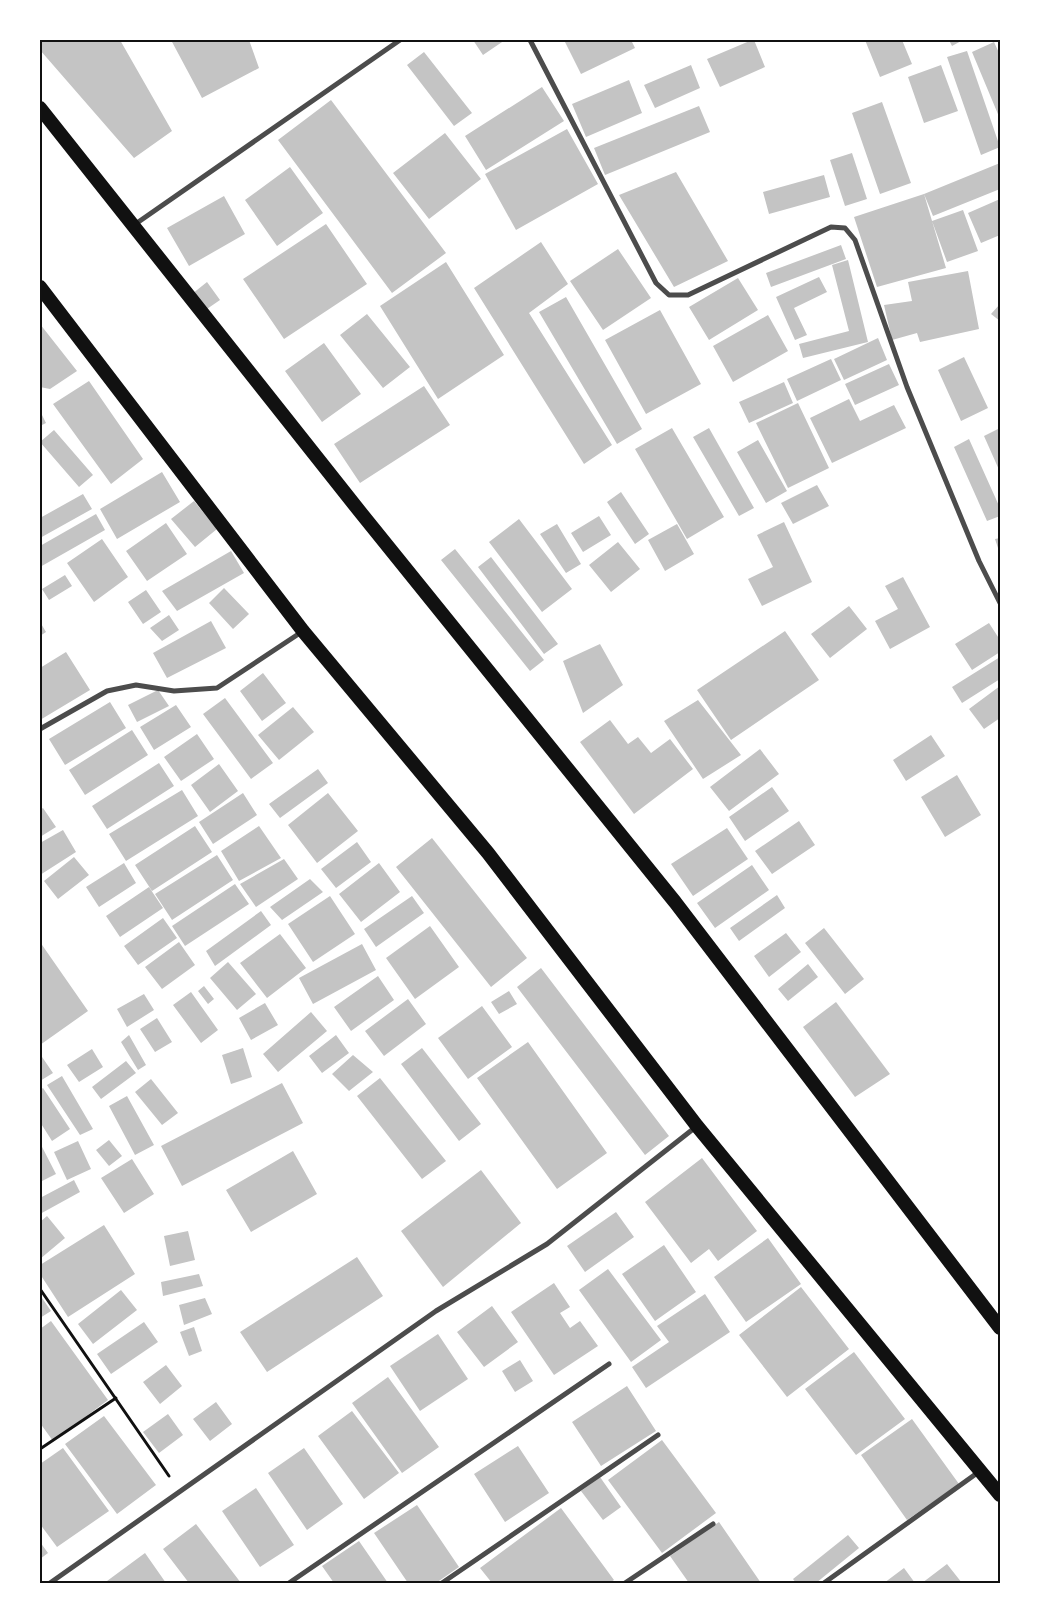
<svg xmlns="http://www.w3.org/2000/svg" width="1040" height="1623" font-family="'Work Sans',sans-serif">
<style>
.building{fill:#c4c4c4}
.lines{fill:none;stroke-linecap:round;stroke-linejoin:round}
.path{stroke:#111;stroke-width:3}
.minor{stroke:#4c4c4c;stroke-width:5}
.trunk{stroke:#111;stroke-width:14}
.neatline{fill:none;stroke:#111;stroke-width:2}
</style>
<rect width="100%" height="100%" fill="#fff"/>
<!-- building -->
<path class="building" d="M40,40h80l52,91 -38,27 -94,-108z
M171,40h78l10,28 -57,30z
M473,40h32l-22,15z
M564,40h67l4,8 -54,26z
M752,40h2l11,27 -45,20 -13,-28z
M865,40h37l10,24 -32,13z
M949,40h14l-11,6z
M994,42l6,13v64l-28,-67z
M967,51l33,96 -19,8 -34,-98z
M424,52l48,61 -18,13 -47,-61z
M691,65l9,23 -45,20 -11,-23z
M941,65l17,46 -34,12 -16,-46z
M629,80l13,33 -56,24 -14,-33z
M542,87l22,34 -78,49 -21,-34z
M331,100l115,153 -54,40 -114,-153z
M882,102l29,81 -31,11 -28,-81z
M699,106l11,26 -105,43 -11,-27z
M567,129l31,55 -82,46 -31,-56z
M445,133l36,46 -52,40 -36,-46z
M852,153l15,46 -22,7 -15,-46z
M1000,163v26l-67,27 -9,-22z
M290,167l33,46 -46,33 -32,-46z
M676,172l52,89 -54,26 -55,-92z
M824,175l6,22 -61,17 -6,-22z
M924,194l22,74 -69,19 -23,-70z
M224,196l21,38 -56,32 -22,-38z
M1000,199v36l-19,8 -13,-30z
M963,210l15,41 -31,11 -15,-41z
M326,224l41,60 -83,55 -41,-60z
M541,242l27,42 -39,29 83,132 -28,19 -110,-176z
M841,245l5,14 -75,28 -5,-14z
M618,249l33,49 -48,32 -33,-49z
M848,260l20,82 -65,16 -4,-14 50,-13 -17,-66z
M446,262l58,93 -66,44 -58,-93z
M968,271l11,58 -59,13 -3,-9 -25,7 -8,-35 28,-4 -4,-19z
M819,277l8,15 -33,16 13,27 -12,5 -19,-43z
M738,278l20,32 -49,30 -20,-33z
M207,282l13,18 -16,11 -12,-17z
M566,297l76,132 -25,15 -78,-132z
M1000,304v17l-9,-7z
M660,310l41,74 -55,30 -41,-74z
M367,314l43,53 -27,21 -43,-53z
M768,315l20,36 -55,31 -20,-36z
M40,324l37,47 -27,18 -10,-2z
M878,338l9,22 -43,20 -10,-21z
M324,343l37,51 -39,28 -37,-51z
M964,357l24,51 -27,13 -23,-51z
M831,359l10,21 -44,21 -10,-22z
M889,364l10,21 -44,20 -10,-21z
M89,381l54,78 -32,25 -58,-80z
M784,382l9,21 -44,20 -10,-21z
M424,386l26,39 -90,58 -26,-39z
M849,399l11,22 34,-16 12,23 -74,35 -22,-45z
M798,403l31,65 -41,20 -32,-65z
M40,411l6,12 -6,3z
M672,428l52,89 -37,22 -52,-90z
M709,428l45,80 -15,8 -46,-79z
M1000,428v44l-16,-36z
M54,430l39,45 -14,12 -39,-45z
M969,439l31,69v8l-13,5 -33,-74z
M758,440l29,51 -21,12 -29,-51z
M162,472l18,30 -63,37 -17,-30z
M817,485l12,21 -36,18 -12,-21z
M621,492l28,42 -14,10 -28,-42z
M83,494l9,15 -52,29v-20z
M194,501l23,28 -22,18 -24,-28z
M96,514l9,16 -65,37v-21z
M599,516l12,19 -28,17 -12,-19z
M519,519l53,70 -30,23 -53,-70z
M784,522l28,60 -50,24 -14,-27 25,-12 -16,-32z
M166,523l21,31 -40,27 -21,-30z
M557,524l24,40 -15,9 -26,-39z
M677,524l17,30 -29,17 -17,-31z
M1000,538v16l-5,-15z
M102,539l26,38 -34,25 -27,-39z
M618,542l22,27 -29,23 -22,-27z
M455,549l89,111 -14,11 -89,-111z
M231,551l13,22 -67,38 -15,-20z
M491,557l67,87 -14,10 -66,-87z
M65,575l7,11 -23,14 -7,-11z
M903,577l27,50 -40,22 -15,-28 23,-12 -13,-23z
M224,588l25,26 -16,15 -24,-26z
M146,590l15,22 -18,12 -15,-22z
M849,606l18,23 -37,29 -19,-24z
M169,615l10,15 -17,11 -12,-13z
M211,621l15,27 -59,30 -14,-25z
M40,622l6,10 -6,4z
M989,623l11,17v12l-28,18 -17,-26z
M785,631l34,49 -88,60 -34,-50z
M600,644l23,41 -40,28 -20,-52z
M66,652l24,38 -50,30v-52z
M1000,657v22l-38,24 -10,-16z
M263,673l23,30 -24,18 -22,-30z
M1000,686v32l-16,11 -15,-20z
M158,690l11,16 -32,16 -9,-17z
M225,698l48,65 -22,16 -48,-65z
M698,700l43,55 -38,24 -39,-58z
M110,702l16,26 -61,37 -16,-26z
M176,705l15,22 -37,23 -14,-23z
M293,707l21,25 -35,28 -21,-25z
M610,720l18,24 10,-7 13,16 19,-14 23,30 -59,45 -54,-72z
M132,730l16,25 -63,40 -16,-25z
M197,734l17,25 -33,22 -17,-24z
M931,735l14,21 -39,25 -13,-21z
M760,749l19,25 -50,37 -19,-24z
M159,763l15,23 -67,43 -15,-23z
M219,764l19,27 -28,21 -19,-27z
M318,769l10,14 -48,35 -11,-14z
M957,775l24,40 -36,22 -24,-40z
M772,787l17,24 -44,30 -16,-24z
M182,790l16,26 -72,45 -17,-27z
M243,793l14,22 -44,29 -14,-22z
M328,793l30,38 -41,32 -29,-38z
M43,808l13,19 -16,10v-27z
M799,821l16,24 -43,29 -17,-23z
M195,826l17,26 -60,39 -17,-26z
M259,826l22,32 -42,23 -18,-30z
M727,828l21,31 -55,37 -22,-32z
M63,830l13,22 -36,23v-32z
M432,838l95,120 -36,29 -95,-120z
M357,842l14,20 -35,26 -15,-19z
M217,855l16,25 -61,40 -17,-26z
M74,857l15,18 -31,24 -14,-18z
M284,859l14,20 -42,28 -16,-23z
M124,863l12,20 -37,24 -13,-20z
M379,863l21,29 -39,30 -22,-28z
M752,865l17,25 -54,38 -18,-25z
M310,879l13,13 -41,28 -12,-13z
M235,884l14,20 -64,42 -13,-20z
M149,887l14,21 -43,29 -14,-21z
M777,895l8,13 -46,33 -9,-13z
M330,896l25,38 -42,28 -25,-38z
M412,896l12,17 -48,34 -12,-18z
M261,911l10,14 -56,41 -9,-15z
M163,918l14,20 -39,27 -14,-19z
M430,926l29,41 -44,32 -29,-41z
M824,928l40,51 -19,15 -40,-51z
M786,933l15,19 -32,25 -15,-21z
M280,934l26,34 -39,30 -27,-35z
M40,942l48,69 -48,34z
M179,942l16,23 -33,24 -17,-22z
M362,944l14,26 -63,34 -14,-26z
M228,962l28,32 -19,16 -27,-32z
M808,964l10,13 -30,24 -10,-12z
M541,968l128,168 -24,19 -128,-168z
M378,976l16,24 -43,31 -17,-24z
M204,986l10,13 -6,5 -10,-13z
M509,991l8,13 -18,10 -8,-12z
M191,992l27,38 -17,13 -28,-38z
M144,994l10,16 -27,17 -10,-18z
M408,999l18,25 -42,32 -19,-25z
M836,1002l54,72 -35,23 -52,-70z
M265,1003l13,22 -27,15 -12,-22z
M482,1006l30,41 -44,32 -30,-41z
M311,1012l16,19 -49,41 -15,-18z
M157,1018l15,24 -17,10 -15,-23z
M129,1035l17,30 -8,5 -17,-28z
M336,1035l13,18 -27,20 -13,-17z
M528,1042l79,111 -50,36 -80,-111z
M243,1048l9,29 -21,7 -9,-29z
M422,1048l59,76 -22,17 -58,-77z
M92,1049l11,18 -24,15 -12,-17z
M40,1054l13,19 -13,8z
M353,1055l20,17 -24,19 -17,-17z
M126,1061l10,12 -35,26 -9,-12z
M62,1076l31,53 -13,6 -33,-50z
M380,1078l66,83 -24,18 -65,-83z
M151,1079l27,34 -16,12 -27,-33z
M282,1083l21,40 -121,63 -21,-40z
M43,1088l27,41 -18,12 -12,-19v-32z
M127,1096l27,49 -19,10 -26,-49z
M109,1140l13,16 -13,10 -13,-16z
M78,1141l13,28 -24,11 -13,-28z
M40,1143l16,31 -16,8z
M293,1151l24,43 -66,38 -25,-42z
M702,1158l55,73 -39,30 -9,-12 -18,14 -46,-61z
M132,1159l22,35 -30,19 -23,-35z
M481,1170l40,53 -78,64 -42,-56z
M74,1180l6,12 -40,22v-16z
M616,1212l18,25 -49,35 -18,-26z
M47,1216l18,22 -25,21v-37z
M104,1225l31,49 -67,43 -28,-43v-9z
M188,1231l7,29 -25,6 -6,-30z
M768,1238l33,46 -55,38 -32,-45z
M664,1245l32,47 -41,29 -33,-47z
M357,1257l26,39 -116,76 -27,-40z
M608,1269l53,71 -30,22 -52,-72z
M199,1274l4,12 -40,10 -2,-14z
M554,1283l16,24 -10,6 10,15 10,-7 18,25 -44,29 -43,-63z
M801,1287l48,62 -62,48 -48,-62z
M121,1290l16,20 -44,34 -15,-20z
M705,1294l25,38 -84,56 -14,-21 37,-25 -12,-16z
M40,1295l11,16 -11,7z
M205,1298l7,16 -28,11 -5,-20z
M492,1306l26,36 -34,25 -27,-35z
M51,1321l57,79 -55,41 -13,-18v-94z
M144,1322l14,20 -47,32 -14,-20z
M194,1327l8,24 -13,5 -9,-24z
M438,1334l30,45 -48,32 -30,-45z
M854,1352l51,67 -49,36 -51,-66z
M520,1360l13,21 -18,11 -13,-21z
M166,1365l16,21 -22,18 -17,-22z
M388,1377l51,70 -37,26 -50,-70z
M627,1386l29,45 -55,35 -29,-44z
M216,1402l16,22 -22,17 -17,-22z
M352,1411l47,62 -35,26 -46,-63z
M168,1414l15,21 -24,18 -16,-21z
M104,1416l52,69 -39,29 -52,-70z
M912,1419l47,65 -52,36 -46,-65z
M662,1440l54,73 -54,40 -54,-73z
M518,1446l31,47 -44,29 -31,-48z
M63,1448l46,63 -52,36 -17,-23v-60z
M304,1448l39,56 -36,26 -39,-57z
M600,1477l21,30 -18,13 -22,-29z
M256,1488l38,57 -34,22 -38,-56z
M417,1505l42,62 -23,16h-28l-34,-50z
M561,1508l53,72 -4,3h-118l-12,-15z
M719,1522l42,61h-72l-19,-27z
M196,1524l45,59h-52l-26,-34z
M848,1535l11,13 -43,35h-20l-3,-4z
M359,1541l29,42h-54l-12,-17z
M40,1542l8,11 -8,6z
M145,1553l21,30h-58l-1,-2z
M947,1564l15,19h-40z
M904,1568l11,15h-31z"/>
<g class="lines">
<!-- path -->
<path class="path" d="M40,1289l129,187
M40,1449l76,-51"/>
<!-- minor -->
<path class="minor" d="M530,40l126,243 13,12h19l143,-68 14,1 10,12 52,147 72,174 21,42
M134,225l266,-185
M40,729l67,-38 29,-6 38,6 43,-3 86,-57
M50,1583l386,-272 111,-67 150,-118
M289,1583l320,-219
M442,1583l216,-148
M625,1583l88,-59
M824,1583l156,-112"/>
<!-- trunk -->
<path class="trunk" d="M40,108l321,405 314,389 325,426
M40,287l263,344 185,222 209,273 303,369"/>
</g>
<!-- border -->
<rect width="1040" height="1623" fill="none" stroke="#ffffff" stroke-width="82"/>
<rect x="41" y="41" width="958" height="1541" class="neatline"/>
</svg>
